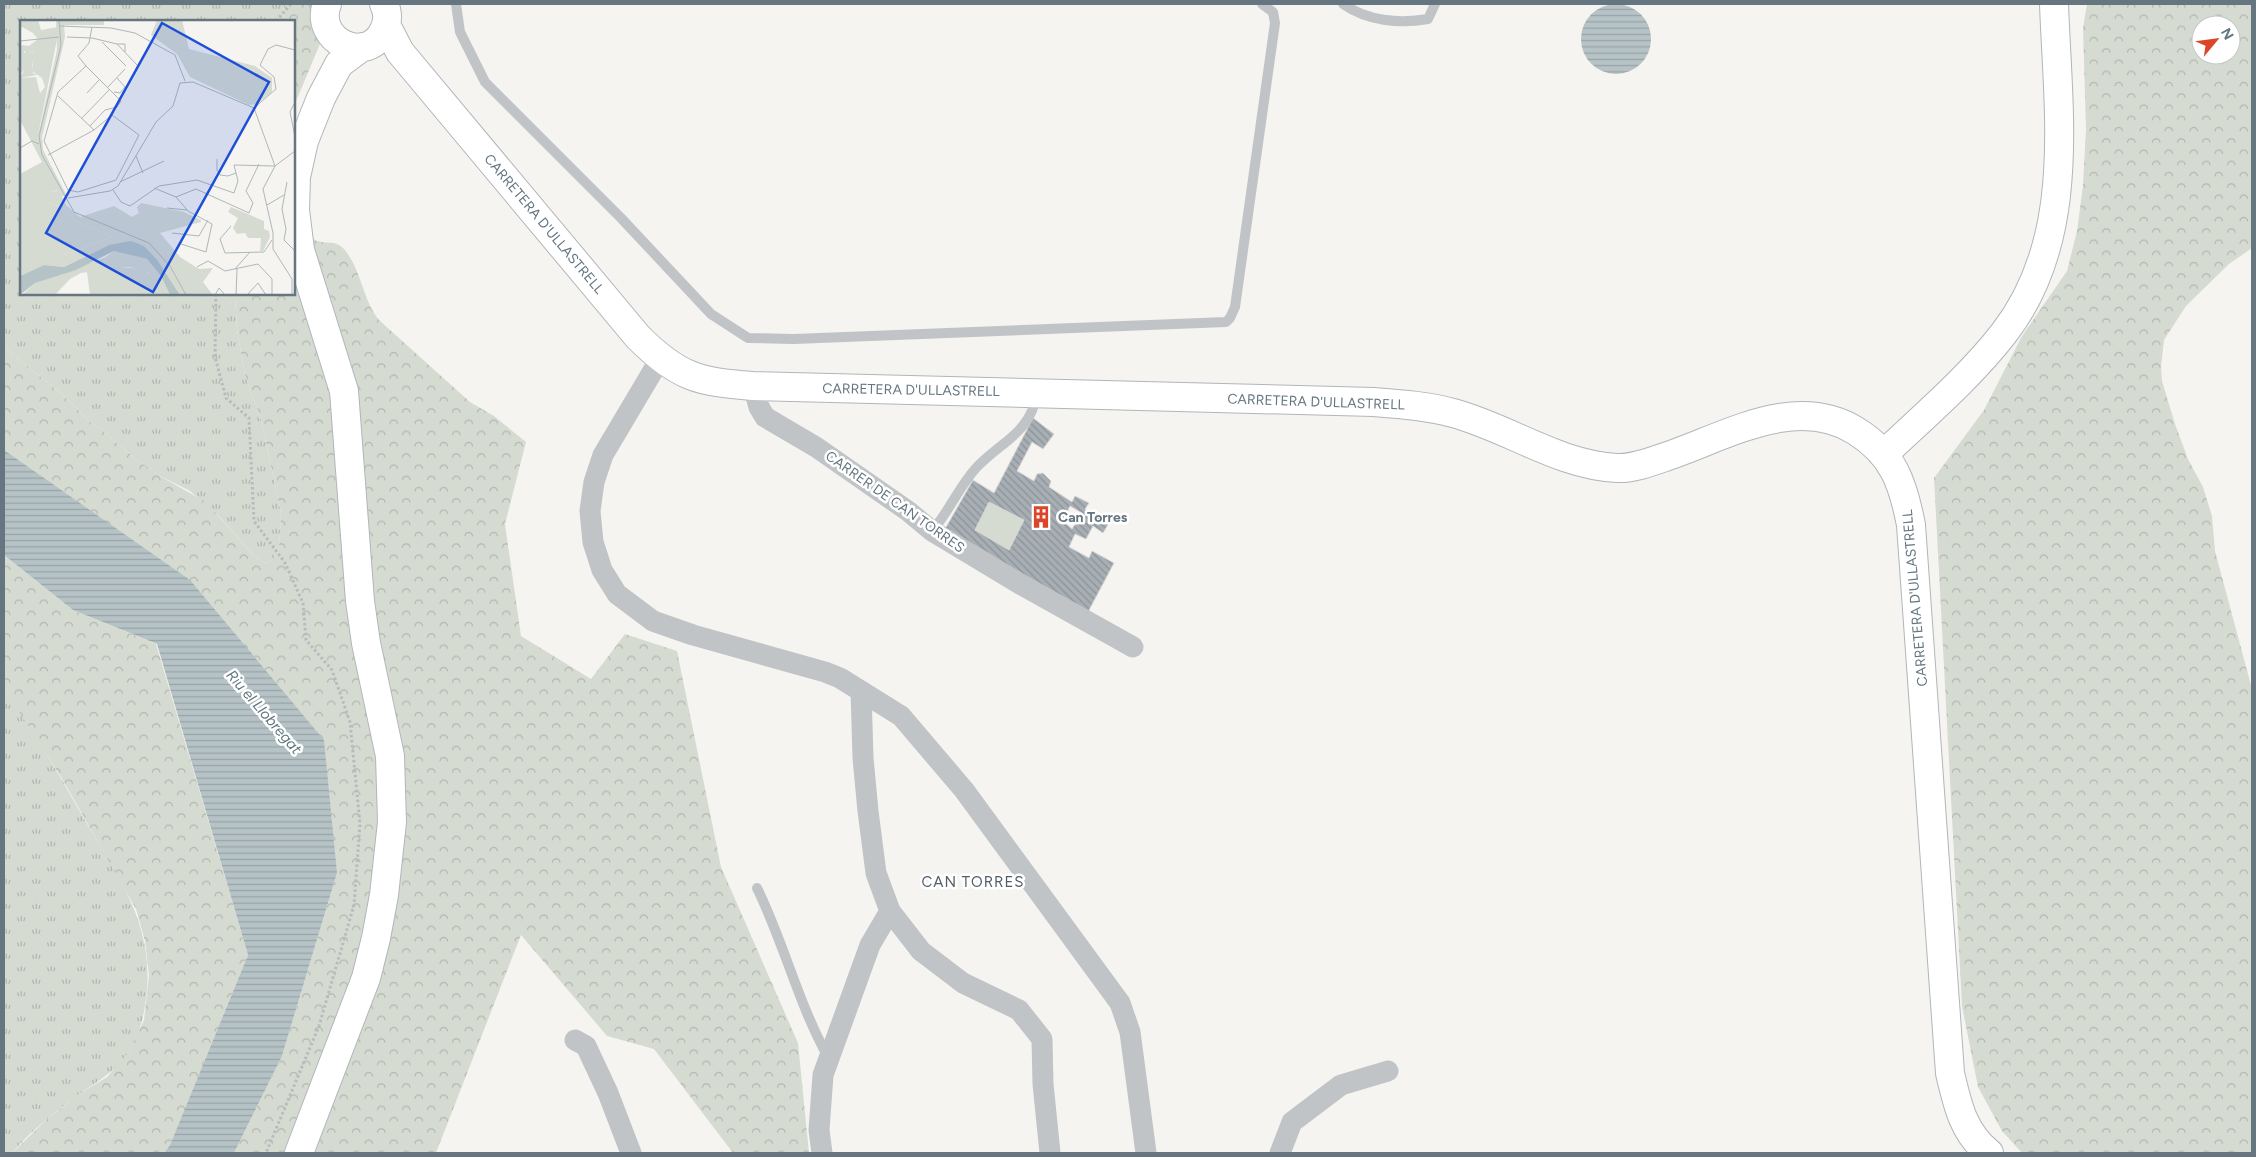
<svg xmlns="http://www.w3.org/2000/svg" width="2256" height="1157" font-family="Figtree,sans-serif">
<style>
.grass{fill:url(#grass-tufts)}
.forest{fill:url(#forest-crowns);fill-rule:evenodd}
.garden{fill:#d6dbd2}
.water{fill:url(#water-rules)}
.building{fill:url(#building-back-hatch);stroke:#d6d6d4;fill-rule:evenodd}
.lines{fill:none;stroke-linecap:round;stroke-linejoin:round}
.secondary-casing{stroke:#b0b6ba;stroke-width:30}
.path{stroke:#b8bbbd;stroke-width:3;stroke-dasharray:2.5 2.5;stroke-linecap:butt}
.lane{stroke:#c0c4c7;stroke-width:10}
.street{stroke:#c0c4c7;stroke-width:21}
.secondary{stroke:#fff;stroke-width:28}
.labels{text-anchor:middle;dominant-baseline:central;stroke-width:5;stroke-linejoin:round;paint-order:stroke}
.street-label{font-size:14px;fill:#657681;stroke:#fff}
.poi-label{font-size:14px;font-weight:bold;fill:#657681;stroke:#fff;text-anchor:start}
.water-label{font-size:15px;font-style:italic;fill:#60787e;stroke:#fff}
.neighbourhood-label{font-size:15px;letter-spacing:1px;fill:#525f66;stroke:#fff}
.inset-road{fill:none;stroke:#aeb7ba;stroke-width:1}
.view{fill:#1d4ed8;fill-opacity:0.15;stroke:#1d4ed8;stroke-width:2.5}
.inset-edge{fill:none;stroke:#657681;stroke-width:2.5}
</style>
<defs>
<pattern id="grass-tufts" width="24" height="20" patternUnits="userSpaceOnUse" patternTransform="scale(1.25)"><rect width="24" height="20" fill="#d6dbd2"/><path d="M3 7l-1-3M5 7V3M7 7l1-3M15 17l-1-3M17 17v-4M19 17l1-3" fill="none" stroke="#b1b6b0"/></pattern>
<pattern id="forest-crowns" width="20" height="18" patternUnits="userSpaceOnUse" patternTransform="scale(1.25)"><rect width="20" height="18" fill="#d6dbd2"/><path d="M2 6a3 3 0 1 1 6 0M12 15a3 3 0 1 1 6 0" fill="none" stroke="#b1b6b0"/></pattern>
<pattern id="water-rules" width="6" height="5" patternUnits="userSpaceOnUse" patternTransform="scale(1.25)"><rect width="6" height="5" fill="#b6c3c6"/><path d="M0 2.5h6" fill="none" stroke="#98a3a6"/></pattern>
<pattern id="building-back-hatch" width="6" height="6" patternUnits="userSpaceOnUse" patternTransform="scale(1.25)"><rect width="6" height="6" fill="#a7afb4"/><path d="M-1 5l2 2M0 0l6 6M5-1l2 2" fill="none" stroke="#8c9398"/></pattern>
</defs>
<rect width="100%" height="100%" fill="#f5f4f1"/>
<!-- grass -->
<path class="grass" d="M4,4h280l-1,17h-262v273h214l2,36 8,45 16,44 20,94 -2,35 -5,10 -7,6 -14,-9 -35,-40 -28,-24 -32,-16 -27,-20 -28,-24 -14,-10 -25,-25 -60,-49z
M4,688c27,39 52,81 75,122 36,63 77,112 67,188 -2,19 -7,38 -17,54 -14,21 -35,31 -55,46 -22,16 -44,34 -62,55h-8z"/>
<!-- forest -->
<path class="forest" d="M284,4h36l2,35 -28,67v-85h-11z
M2087,4h165v244l-23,16 -43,42 -22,34 -3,27 1,14 13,43 13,35 15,28 9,29 3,35 37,138v464h-230l-20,-22 -24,-44 -16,-81 -28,-528 50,-68 38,-74 45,-65 10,-40 6,-46 3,-56 -3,-101zM2201,25h30v30h-30z
M294,220c7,6 15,17 23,21 9,3 18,-1 26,7 18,19 19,51 36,72l91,82 24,14 32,26 -21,82 16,112 70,43 34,-45 52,17 44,216 77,176 11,110h-76l-79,-104 -47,-13 -86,-101 -85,218h-202l48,-97 55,-183 -311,-406 -22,-17v-103l60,49 25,25 14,10 28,24 27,20 48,27 47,53 14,9 7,-6 5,-10 2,-35 -20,-94 -16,-44 -8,-45 -2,-36h59z
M4,555l69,55 83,34 92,311 -78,190 -6,8h-152l34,-33 30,-24 31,-19 22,-25 15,-32 5,-45 -4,-34 -9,-32 -75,-132 -57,-89z"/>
<!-- garden -->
<path class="garden" d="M989,502l35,18 -15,30 -34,-20z"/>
<!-- water -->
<path class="water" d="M1581 39a35 35 0 1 1 70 0a35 35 0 1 1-70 0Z
M4,450l186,130 134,160 13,133 -55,183 -48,97h-70l6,-8 78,-190 -91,-311 -84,-34 -69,-55z"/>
<!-- building -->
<path class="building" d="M1033,418l21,16 -11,15 -11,-7 -15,29 17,10 3,-7 6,-1 8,8 -2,6 23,15 3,-6 14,7 -4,6 25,12 -7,12 -10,-7 -7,13 -11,-5 -6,13 20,11 3,-7 22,12 -26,49 -143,-83 28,-49 21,13zM989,502l35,18 -15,30 -34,-20zM1070,506l12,7 -10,16 -9,-8z"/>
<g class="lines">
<defs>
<path id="secondary" d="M327,4c-14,36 40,63 57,26 4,-8 4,-18 0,-26
M386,25l14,27 238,285c40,40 60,45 115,49l621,16c26,2 54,4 79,11 56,15 105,52 164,55 15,1 34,-6 48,-11 60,-20 130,-64 191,-26 37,23 47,52 55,94l39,548c7,30 13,60 39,80
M1884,454c41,-39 86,-77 120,-121 73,-94 54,-218 50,-329
M299,1153l67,-175 10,-40 8,-43 8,-73 -2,-66 -24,-113 -6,-42 -16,-210 -44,-141 -5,-40 1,-33 8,-36 17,-43 18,-34 23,-17"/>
</defs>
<!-- secondary casing -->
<use href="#secondary" class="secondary-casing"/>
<!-- path -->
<path class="path" d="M276,21l15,-17
M216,294l-1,63 11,41 23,20 5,103 31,42 18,40 3,37 26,30 18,52 10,102 -6,81 -35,121 -53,127"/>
<!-- lane -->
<path class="lane" d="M456,4l4,28 25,50 136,136 90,96 37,24 46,1 432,-17 4,-4 5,-11 40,-284 -2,-11 -11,-8
M1343,4c24,17 56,20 85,15l7,-15
M932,531c17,-19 26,-43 44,-63 24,-26 54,-34 61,-74
M757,888c27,55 41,115 71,169"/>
<!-- street -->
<path class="street" d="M660,359l-57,96 -9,27 -4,29 3,31 9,28 15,24 36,27 40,14 132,37 15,6 61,38 63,74 156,213 10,29 16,121
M753,386l6,21 6,10 51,30 92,64 24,20 88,53 113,63
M861,691l2,67 5,53 8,62 14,38 31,40 42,32 56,27 23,29 1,45 7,69
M575,1040l11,6 22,47 23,60
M822,1153l-3,-23 4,-55 47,-130 20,-34
M1280,1153l12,-31 49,-37 47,-14"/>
<!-- secondary -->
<use href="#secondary" class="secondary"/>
</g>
<!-- icons -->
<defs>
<symbol id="building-bare" viewBox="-9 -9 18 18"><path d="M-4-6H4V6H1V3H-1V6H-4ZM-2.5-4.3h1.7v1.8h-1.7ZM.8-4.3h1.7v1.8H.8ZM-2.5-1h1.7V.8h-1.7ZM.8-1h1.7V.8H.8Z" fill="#db462a" stroke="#fff" stroke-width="2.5" paint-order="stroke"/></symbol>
</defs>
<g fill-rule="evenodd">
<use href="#building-bare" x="1025" y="501" width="32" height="32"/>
</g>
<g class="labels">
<!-- street labels -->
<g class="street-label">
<text transform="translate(544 224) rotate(50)">CARRETERA D'ULLASTRELL</text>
<text transform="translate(911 390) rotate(1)">CARRETERA D'ULLASTRELL</text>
<text transform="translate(1316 402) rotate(2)">CARRETERA D'ULLASTRELL</text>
<text transform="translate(895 502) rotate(35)">CARRER DE CAN TORRES</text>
<text transform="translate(1915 598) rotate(-95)">CARRETERA D'ULLASTRELL</text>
</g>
<!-- poi labels -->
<g class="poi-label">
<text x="1058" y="517">Can Torres</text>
</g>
<!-- water labels -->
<g class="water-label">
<text transform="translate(264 712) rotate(49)">Riu el Llobregat</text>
</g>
<!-- neighbourhood labels -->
<g class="neighbourhood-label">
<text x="973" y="882">CAN TORRES</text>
</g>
</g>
<!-- overview -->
<g transform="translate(20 20)">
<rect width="275" height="275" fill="#f5f4f1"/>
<path d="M36,0h48v5h-40l1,12 -23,100 1,13 24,46h-6l-3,-6 -7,2 -4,10 16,6 12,13 37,16 -41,16 -41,4 -10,-1v-82l22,-12 -9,-17 4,-4 20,-91zM6,30l9,3 -3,12 1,8 4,2 -17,3 4,-8 -1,-15zM93,247l31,2 6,6 5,20h-65l-3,-23z" fill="#d6dbd2"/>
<path d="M0,0h18l3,10 17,-3v7l-21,107 -4,4 -13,-25v-42l16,-1 4,16 5,-6 -3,-9 -10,-7 2,-19 -10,-1v19l-4,4v-29l9,1 9,-7 -5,-6 -13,-7zM137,0h25l7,29 66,17 17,12v14l-15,12 -8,1 -59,-28 -13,-23 -26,-19zM39,170l7,15 14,12 34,-11 18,11 7,-4 -2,-6 4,-4 43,9 17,8v2l-41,11 20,24 19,12 14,-1 -10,14 10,13h-33l-22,-34 -49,-16 -45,22 -20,-2 -24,11v-20l51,-3 41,-16 -37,-16 -12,-13 -16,-6 2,-9zM211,187l33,14v8l5,2 1,6 -7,14h-3l1,-13h-13l-3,-5 -8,1 -4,-6 5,-10 -10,-6zM94,231l33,8 14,17 9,19h-15l-7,-23 -19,-5 -48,6 -11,6 -15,16h-33l13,-12 71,-26z" fill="#d6dbd2"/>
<path d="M111,221l13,5 14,15 22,34h-10l-9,-19 -14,-17 -33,-8 -38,19 -41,13 -15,12v-19l24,-11 20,2 45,-22z" fill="#b6c3c6"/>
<path class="inset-road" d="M39,0l2,25 -22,91 3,19 32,57 75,31 21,23 16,29M40,6l51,2 24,5 40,22 10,26M72,7l-3,16 -11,13 8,10 -28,26 -14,49 24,49 10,2 38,-12 23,-45 -27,-20 -18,15M47,17l25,1 25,6 21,22M0,21l39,-4M82,22l24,24M97,24h8v8M66,46l35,35 -4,6 -12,3 -15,16M88,67l17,-18M94,72l6,1 5,-6 -8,-9M67,73l13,-14M275,82l-5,10 5,25M62,98l28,-29M0,128l12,-7 7,3M28,135l46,-25 -36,-34M116,136l7,17M197,139v11l3,5 8,1 8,-3M100,162l44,-21M267,162l-5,27 4,20 -2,11 11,11M134,168l22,9 20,-8 53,24 4,-10 -7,-12 13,-27M93,170l8,12 9,4 29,-20 38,-6 37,13 4,-12 -4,-16 41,1 -21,-58M156,177l12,14 24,13 -6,28 -25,-8M48,178l42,-7 8,-5 38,-64 17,-16 7,-23 13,-1 61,26 22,-19 -2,-12 -14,-12 8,-16 8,-4 19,5M247,185l17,-10M147,188l20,2M211,206l-11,13 5,14 39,-1 8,-12M152,213l27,3 9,-16M177,247l11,-6 17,10 33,-7 14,15v16M215,249l15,-17M195,275l4,-7 6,7M216,275l1,-26M227,275l11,-12 8,12M272,275v-16l-19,-30v-16l-10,-44 12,-23 20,-15"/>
<path class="view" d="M142,3l107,59 -116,210 -107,-59z"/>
<rect width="275" height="275" class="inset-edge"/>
</g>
<!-- border -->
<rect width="2256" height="1157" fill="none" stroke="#657681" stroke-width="10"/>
<!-- north arrow -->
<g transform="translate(2216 40) rotate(61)"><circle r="24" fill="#ffffff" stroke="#c1c8cd"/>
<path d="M0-4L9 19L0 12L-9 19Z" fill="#db462a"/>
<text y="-8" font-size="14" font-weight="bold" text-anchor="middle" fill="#657681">N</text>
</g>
</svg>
